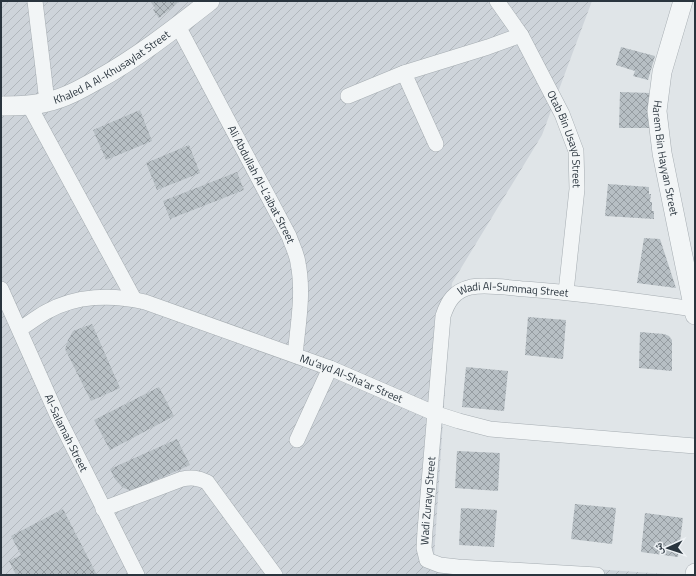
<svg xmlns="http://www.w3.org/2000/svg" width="696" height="576" viewBox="0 0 696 576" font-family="'Titillium Web','Noto Naskh Arabic',sans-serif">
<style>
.industrial{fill:url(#industrial-furrows)}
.building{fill:url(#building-cross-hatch)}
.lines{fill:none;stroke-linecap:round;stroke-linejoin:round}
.minor-casing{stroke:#a6adb2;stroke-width:16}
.tertiary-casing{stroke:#a6adb2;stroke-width:20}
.minor{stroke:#f2f5f6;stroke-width:15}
.tertiary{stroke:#f2f5f6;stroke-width:19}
.labels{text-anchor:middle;stroke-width:3;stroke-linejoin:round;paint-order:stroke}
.street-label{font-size:11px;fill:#2a353e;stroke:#eff3f6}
</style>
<defs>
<pattern id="industrial-furrows" width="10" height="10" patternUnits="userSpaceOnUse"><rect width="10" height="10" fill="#ced4da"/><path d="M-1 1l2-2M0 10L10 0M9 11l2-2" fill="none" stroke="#b1b7bc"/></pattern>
<pattern id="building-cross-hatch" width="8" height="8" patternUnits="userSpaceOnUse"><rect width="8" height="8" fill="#b7bfc4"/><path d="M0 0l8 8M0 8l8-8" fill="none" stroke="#959ca1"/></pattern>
</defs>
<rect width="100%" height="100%" fill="#e0e5e8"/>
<path class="industrial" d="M 1,1 L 592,1 L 542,135 L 452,283 L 434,558 L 680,575 L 1,575 Z"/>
<g class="building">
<path d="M 150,1 L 180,1 L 159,18 L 153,10 L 155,8 Z"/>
<path d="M 621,47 L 655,56 L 648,80 L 633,76 L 635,71 L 616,65 Z"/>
<path d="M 620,92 L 650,93 L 649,128 L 619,128 Z"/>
<path d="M 140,110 L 152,141 L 106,160 L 93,130 Z"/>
<path d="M 189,145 L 200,173 L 157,190 L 146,163 Z"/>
<path d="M 237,172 L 244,190 L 170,219 L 163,201 Z"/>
<path d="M 608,184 L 649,187 L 649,194 L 651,194 L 650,202 L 652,202 L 652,211 L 654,211 L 654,219 L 605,216 Z"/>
<path d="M 644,238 L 660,239 L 676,288 L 637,283 Z"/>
<path d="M 528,317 L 566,320 L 563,359 L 525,355 Z"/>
<path d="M 92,324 L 120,388 L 91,401 L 65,349 L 68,340 L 73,331 Z"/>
<path d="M 640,332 L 664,334 L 669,336 L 672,340 L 672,371 L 639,368 Z"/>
<path d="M 466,367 L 508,371 L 504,411 L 462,407 Z"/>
<path d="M 159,387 L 174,416 L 110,450 L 94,420 Z"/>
<path d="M 177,439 L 190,465 L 131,491 L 122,487 L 115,479 L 110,469 Z"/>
<path d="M 457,451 L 500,453 L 498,491 L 455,488 Z"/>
<path d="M 575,504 L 616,508 L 612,544 L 571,539 Z"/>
<path d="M 461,508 L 497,510 L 494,547 L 459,545 Z"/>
<path d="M 63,509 L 97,575 L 16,575 L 9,561 L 21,555 L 11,536 Z"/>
<path d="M 645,513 L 683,518 L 678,557 L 641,552 Z"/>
</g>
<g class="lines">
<g class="minor-casing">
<g id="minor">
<path d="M 35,1 L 47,102"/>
<path id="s1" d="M 497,1 L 521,35 L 562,114 L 576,151 L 577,189 L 566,292"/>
<path id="s2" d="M 178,26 L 289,236 C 292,245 297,254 298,263 C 304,292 298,325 295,355"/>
<path d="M 404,73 L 436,144"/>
<path d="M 348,96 L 404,73 L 488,47 L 521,35"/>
<path d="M 29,105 L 134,299"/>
<path id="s3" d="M 1,289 L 58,417 L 137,575"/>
<path id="s4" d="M 20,329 C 28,324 37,317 46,312 C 76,295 112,294 145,302 L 330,368 L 434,413 L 459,421 L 490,429 L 695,446"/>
<path d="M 297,440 L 330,368"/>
<path d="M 103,509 L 182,479 C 192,477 198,478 207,482 L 275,575"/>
<path id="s5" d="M 597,575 L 458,567 L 440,565 L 427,560 L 424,548 L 425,531 L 443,316 C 448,301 454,291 471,287 C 488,284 508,288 525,289 C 582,293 638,301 694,309"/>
</g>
</g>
<g class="tertiary-casing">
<g id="tertiary">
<path id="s6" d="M 683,1 L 662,72 L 657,111 L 662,153 L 695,315"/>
<path id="s7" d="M 1,106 C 16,106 32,106 47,102 C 65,98 81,89 97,80 C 137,58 174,29 210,1"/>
<path d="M 695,575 L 695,573"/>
</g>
</g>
<use href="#minor" class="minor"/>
<use href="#tertiary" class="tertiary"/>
</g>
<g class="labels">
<g class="street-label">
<text dy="4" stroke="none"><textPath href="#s7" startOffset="120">Khaled A Al-Khusaylat Street</textPath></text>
<text dy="4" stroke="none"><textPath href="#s1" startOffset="156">Otab Bin Usayd Street</textPath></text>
<text dy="4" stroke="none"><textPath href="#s6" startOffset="161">Harem Bin Hayyan Street</textPath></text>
<text dy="4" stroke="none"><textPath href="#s2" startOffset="179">Ali Abdullah Al-L‘aibat Street</textPath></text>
<text dy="4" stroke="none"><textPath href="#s5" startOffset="501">Wadi Al-Summaq Street</textPath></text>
<text dy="4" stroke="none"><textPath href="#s4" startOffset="353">Mu‘ayd Al-Sha‘ar Street</textPath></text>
<text dy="4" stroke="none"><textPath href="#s3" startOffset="158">Al-Salamah Street</textPath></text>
<text dy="4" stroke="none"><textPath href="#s5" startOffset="231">Wadi Zurayq Street</textPath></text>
</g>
</g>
<rect width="696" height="576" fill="none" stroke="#2a353e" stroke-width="4"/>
<g transform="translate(668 548) rotate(267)" stroke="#eff3f6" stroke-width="3" paint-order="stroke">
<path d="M0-3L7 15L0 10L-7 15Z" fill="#2a353e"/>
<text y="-6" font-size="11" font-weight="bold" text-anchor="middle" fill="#2a353e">ش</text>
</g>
</svg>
